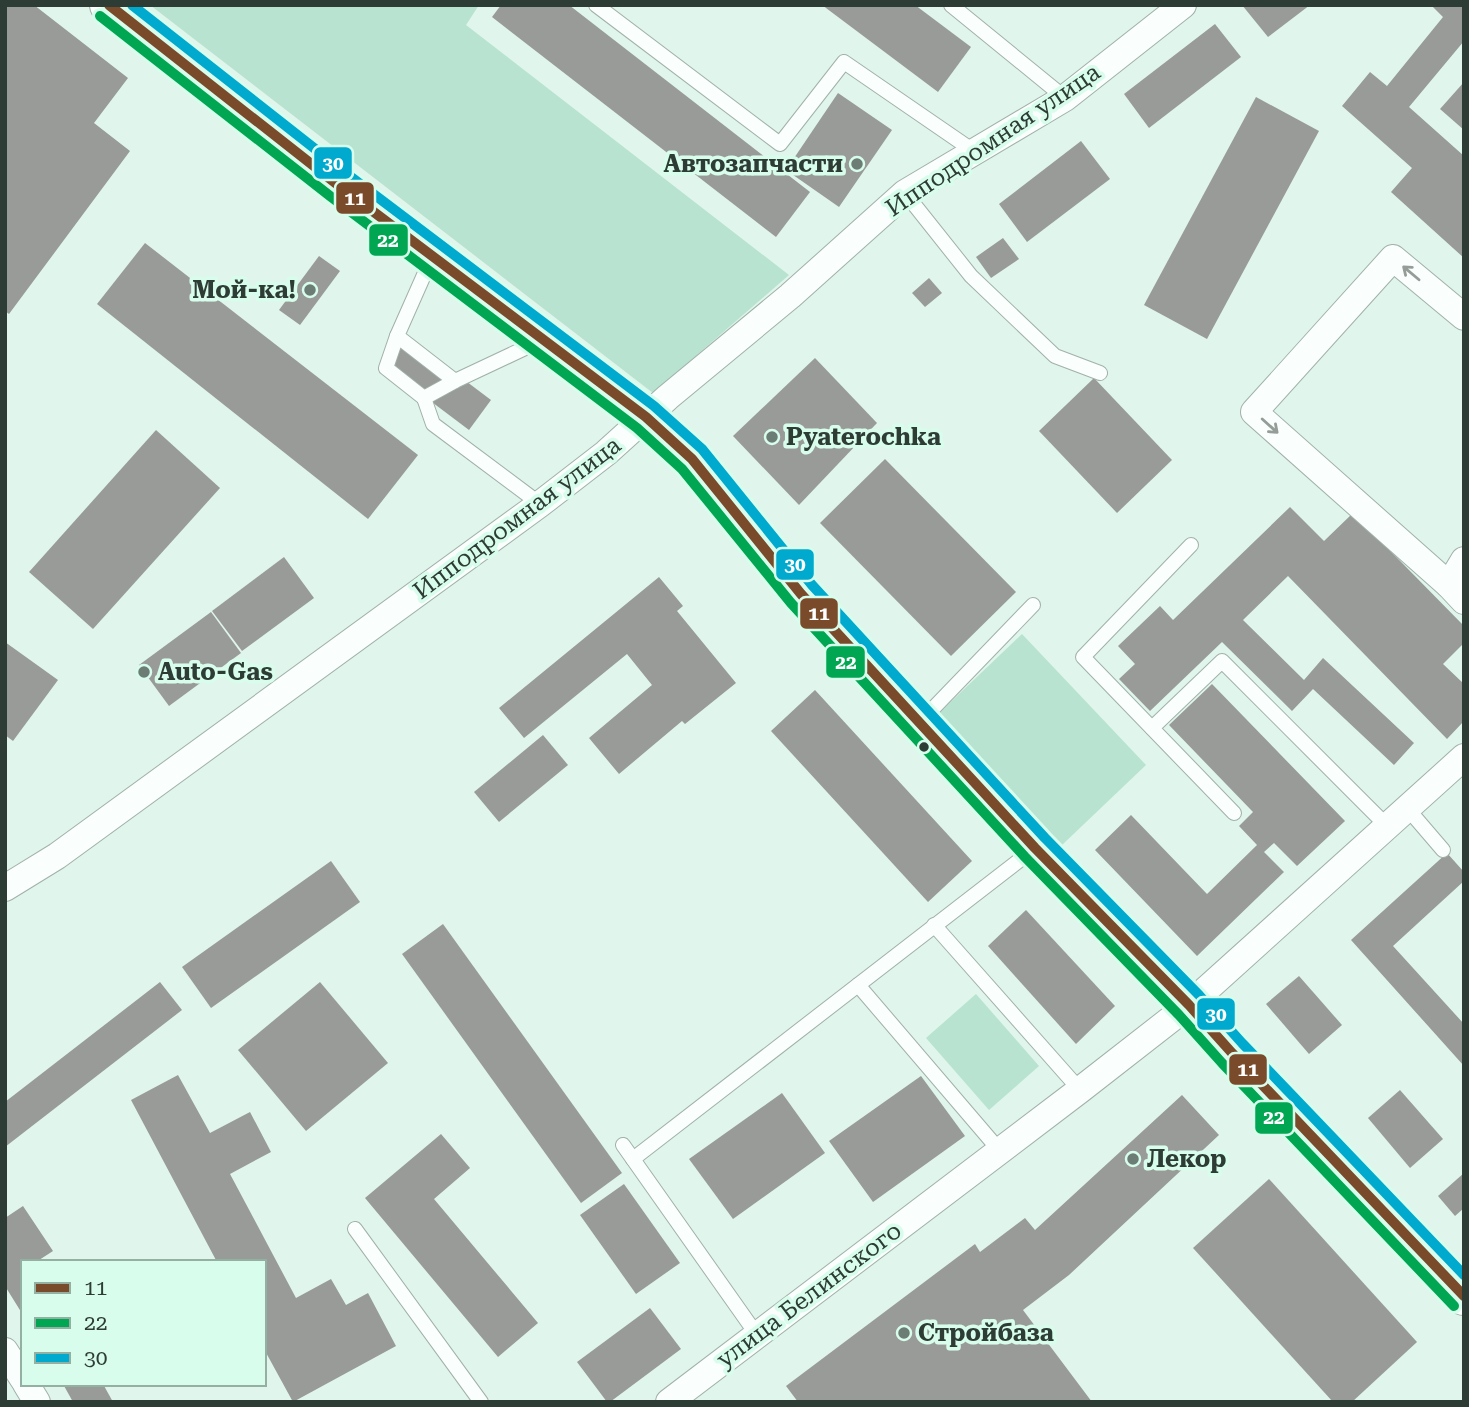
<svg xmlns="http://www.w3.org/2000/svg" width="1469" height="1407" viewBox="0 0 1469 1407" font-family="'Roboto Serif',serif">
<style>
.green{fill:#b7e3d0}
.building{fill:#989b97}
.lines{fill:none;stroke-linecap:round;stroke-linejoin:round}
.service-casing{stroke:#a1b1aa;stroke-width:16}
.minor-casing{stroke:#a1b1aa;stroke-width:28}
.secondary-casing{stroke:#a1b1aa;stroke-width:40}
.service{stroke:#fafefc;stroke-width:14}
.minor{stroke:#fafefc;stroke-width:26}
.secondary{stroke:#fafefc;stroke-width:38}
.bus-1-casing{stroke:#d8fdec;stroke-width:16}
.bus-2-casing{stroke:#d8fdec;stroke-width:16}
.bus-3-casing{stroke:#d8fdec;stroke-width:16}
.bus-1{stroke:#7a4b2a;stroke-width:10}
.bus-2{stroke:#00a651;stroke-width:10}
.bus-3{stroke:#00a9ce;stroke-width:10}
.oneway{stroke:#949d98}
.poi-dot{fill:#6c7d75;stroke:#d8fdec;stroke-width:2.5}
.bus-dot{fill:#2d3c35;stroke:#d8fdec;stroke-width:2.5}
.labels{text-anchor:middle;stroke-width:7;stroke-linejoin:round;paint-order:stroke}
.street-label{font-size:24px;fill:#2d3c35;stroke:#d8fdec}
.poi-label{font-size:24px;font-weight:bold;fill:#2d3c35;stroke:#d8fdec;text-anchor:start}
.line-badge{stroke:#d8fdec;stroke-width:2.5}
.badge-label{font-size:19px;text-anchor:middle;font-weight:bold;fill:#fff}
</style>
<rect width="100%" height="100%" fill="#e0f5eb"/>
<g class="green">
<path d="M 150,5 L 479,5 L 466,25 L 789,275 L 653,393 Z"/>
<path d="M 1022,634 L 1146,765 L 1062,845 L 938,714 Z"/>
<path d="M 976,994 L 1039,1066 L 989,1110 L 926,1038 Z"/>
</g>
<g class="building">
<path d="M 5,5 L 34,5 L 128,78 L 94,123 L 130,151 L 9,314 L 5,311 Z"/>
<path d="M 501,5 L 569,5 L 810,192 L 776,237 L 492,17 Z"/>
<path d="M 822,5 L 915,5 L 971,47 L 938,92 Z"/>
<path d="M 1242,5 L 1310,5 L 1268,37 Z"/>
<path d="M 1431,5 L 1464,5 L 1464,41 L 1409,107 L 1464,156 L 1464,258 L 1391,192 L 1412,168 L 1342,106 L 1370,72 L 1387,86 L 1443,17 Z"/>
<path d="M 1215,24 L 1241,57 L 1149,128 L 1124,94 Z"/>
<path d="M 1464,82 L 1464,130 L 1440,109 Z"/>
<path d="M 838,93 L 892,130 L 839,207 L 786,170 Z"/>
<path d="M 1256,97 L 1319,131 L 1207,339 L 1144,305 Z"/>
<path d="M 1081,141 L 1110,179 L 1027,242 L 999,204 Z"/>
<path d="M 1003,238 L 1019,259 L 991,278 L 976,257 Z"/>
<path d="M 145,243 L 418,455 L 368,519 L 97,304 Z"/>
<path d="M 319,256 L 340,271 L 300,325 L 279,310 Z"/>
<path d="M 929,278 L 942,293 L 925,307 L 912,293 Z"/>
<path d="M 406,336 L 491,400 L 469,430 L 384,366 Z"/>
<path d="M 815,358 L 877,423 L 799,505 L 733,436 Z"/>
<path d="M 1094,378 L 1172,460 L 1117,513 L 1039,431 Z"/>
<path d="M 156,430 L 220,488 L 93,629 L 29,572 Z"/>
<path d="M 885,459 L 1016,592 L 951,656 L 820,523 Z"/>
<path d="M 1290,507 L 1324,541 L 1353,513 L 1464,626 L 1464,643 L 1443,664 L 1464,684 L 1464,721 L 1447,739 L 1288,576 L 1243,620 L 1304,680 L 1323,658 L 1414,743 L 1394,765 L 1313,689 L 1292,711 L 1222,642 L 1150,711 L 1119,679 L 1135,664 L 1118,646 L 1160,606 L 1173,620 Z"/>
<path d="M 284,557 L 314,598 L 242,651 L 212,611 Z"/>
<path d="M 659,577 L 683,606 L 677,611 L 736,683 L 685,724 L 682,721 L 619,774 L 589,738 L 652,685 L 627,654 L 524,738 L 499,708 Z"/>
<path d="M 211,612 L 241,653 L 169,706 L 139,665 Z"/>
<path d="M 5,642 L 58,680 L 13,741 L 5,735 Z"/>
<path d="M 1212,684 L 1345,821 L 1297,866 L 1274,843 L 1264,852 L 1284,872 L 1197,956 L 1095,850 L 1131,815 L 1207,894 L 1257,845 L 1239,826 L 1253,812 L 1169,725 Z"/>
<path d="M 815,690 L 972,861 L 928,902 L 771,731 Z"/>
<path d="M 543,735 L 568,765 L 499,822 L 474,792 Z"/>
<path d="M 1447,853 L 1464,872 L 1464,881 L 1393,946 L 1464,1024 L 1464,1066 L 1351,940 Z"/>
<path d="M 331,861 L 360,902 L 211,1008 L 182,967 Z"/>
<path d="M 1026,910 L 1115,1006 L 1076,1044 L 988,946 Z"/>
<path d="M 443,924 L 622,1173 L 581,1203 L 402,954 Z"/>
<path d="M 1299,976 L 1342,1025 L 1309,1054 L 1266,1004 Z"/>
<path d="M 160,982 L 182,1010 L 5,1147 L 5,1102 Z"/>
<path d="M 320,982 L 388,1063 L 306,1131 L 238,1050 Z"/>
<path d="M 178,1075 L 210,1133 L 250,1112 L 271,1152 L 230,1174 L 296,1298 L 331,1279 L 346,1305 L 368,1293 L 396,1346 L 293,1402 L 264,1349 L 264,1262 L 217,1262 L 131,1100 Z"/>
<path d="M 921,1076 L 965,1136 L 873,1202 L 829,1141 Z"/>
<path d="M 1400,1090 L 1443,1139 L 1410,1168 L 1368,1118 Z"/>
<path d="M 782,1093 L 825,1153 L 733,1219 L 689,1159 Z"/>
<path d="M 1182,1095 L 1219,1135 L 1069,1275 L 1023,1310 L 1092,1402 L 798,1402 L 786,1386 L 975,1244 L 980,1252 L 1025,1218 L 1035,1230 Z"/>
<path d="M 441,1134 L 470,1168 L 434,1199 L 538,1323 L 498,1357 L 365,1198 Z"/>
<path d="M 1464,1173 L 1464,1208 L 1455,1216 L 1438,1196 Z"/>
<path d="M 1269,1179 L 1417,1342 L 1352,1402 L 1333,1402 L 1193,1248 Z"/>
<path d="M 624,1184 L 680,1263 L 636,1294 L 580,1215 Z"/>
<path d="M 23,1206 L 53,1251 L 36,1262 L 23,1262 L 23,1315 L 5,1286 L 5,1218 Z"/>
<path d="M 650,1308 L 681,1349 L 610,1402 L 607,1402 L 577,1362 Z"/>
<path d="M 63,1384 L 103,1384 L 113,1402 L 73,1402 Z"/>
</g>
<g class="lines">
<g class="service-casing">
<g id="service">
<path d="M 596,5 L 780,144 L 844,62 L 975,152"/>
<path d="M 951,5 L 1065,98"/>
<path d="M 905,193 L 971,276 L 1055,356 L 1100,373"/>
<path d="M 432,257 L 397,336 L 455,381 L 540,341"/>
<path d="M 397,336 L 386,368 L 424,398 L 455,381"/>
<path d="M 424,398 L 433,424 L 540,504"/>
<path d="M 1191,545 L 1083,657 L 1234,813"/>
<path d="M 921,721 L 1033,605"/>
<path d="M 1152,728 L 1222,661 L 1387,826"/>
<path d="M 1407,808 L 1443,850"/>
<path d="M 934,925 L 1080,1090"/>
<path d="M 858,985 L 1000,1151"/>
<path d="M 623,1145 L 757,1335"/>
<path d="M 633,1159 L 1034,849"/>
<path d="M 355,1229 L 481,1402"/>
</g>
</g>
<g class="minor-casing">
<g id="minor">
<path d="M 1464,560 L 1449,585 L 1464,601"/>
<path d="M 1449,585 L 1254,412 L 1393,258 L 1464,317"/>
<path d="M 5,888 L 57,856 L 540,504 L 606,453 L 668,397 L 790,296 L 905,193 L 1065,98 L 1183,5"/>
<path d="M 5,1351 L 23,1379"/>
<path d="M 26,1384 L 37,1402"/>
<path d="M 669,1402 L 1080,1090 L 1189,1005 L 1464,757"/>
</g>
</g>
<g class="secondary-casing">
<path id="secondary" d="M 109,5 L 338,185 L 646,417 L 692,459 L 801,594 L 1035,848 L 1189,1005 L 1232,1053 L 1464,1296"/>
</g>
<use href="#service" class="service"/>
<use href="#minor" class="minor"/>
<use href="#secondary" class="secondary"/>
<g class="bus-1-casing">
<path id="bus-1" d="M 109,5 L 338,185 L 646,417 L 692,459 L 801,594 L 1035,848 L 1189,1005 L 1232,1053 L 1464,1296"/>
</g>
<g class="bus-2-casing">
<path id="bus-2" d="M 100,16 L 330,196 L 637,428 L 682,469 L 791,603 L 1025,857 L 1179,1015 L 1222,1063 L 1454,1306"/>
</g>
<g class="bus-3-casing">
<path id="bus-3" d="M 132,5 L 347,174 L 654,406 L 702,449 L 812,585 L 1045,838 L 1199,995 L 1242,1043 L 1464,1275"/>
</g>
<use href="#bus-1" class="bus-1"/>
<use href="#bus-2" class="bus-2"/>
<use href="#bus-3" class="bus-3"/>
</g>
<defs><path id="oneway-shaft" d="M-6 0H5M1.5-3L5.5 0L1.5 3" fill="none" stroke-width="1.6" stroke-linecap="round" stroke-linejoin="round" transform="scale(1.75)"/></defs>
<g class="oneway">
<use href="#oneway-shaft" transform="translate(1411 273) rotate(-140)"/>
<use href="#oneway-shaft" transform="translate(1270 426) rotate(42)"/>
</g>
<g class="poi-dot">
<circle cx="857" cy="164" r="7"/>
<circle cx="310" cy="290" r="7"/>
<circle cx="772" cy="437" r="7"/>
<circle cx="144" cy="672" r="7"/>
<circle cx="1133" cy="1159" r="7"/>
<circle cx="904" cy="1333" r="7"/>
</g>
<circle class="bus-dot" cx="924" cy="747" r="6"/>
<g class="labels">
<g class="street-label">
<text transform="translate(993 140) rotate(-34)" y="8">Ипподромная улица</text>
<text transform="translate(517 518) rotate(-37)" y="8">Ипподромная улица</text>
<text transform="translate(809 1295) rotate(-37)" y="8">улица Белинского</text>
</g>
<g class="poi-label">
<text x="843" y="172" text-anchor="end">Автозапчасти</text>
<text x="296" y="298" text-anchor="end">Мой-ка!</text>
<text x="786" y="445">Pyaterochka</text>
<text x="158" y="680">Auto-Gas</text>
<text x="1147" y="1167">Лекор</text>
<text x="918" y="1341">Стройбаза</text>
</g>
</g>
<g class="line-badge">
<rect x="313" y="146" width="40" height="34" rx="7" fill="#00a9ce"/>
<rect x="335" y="181" width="40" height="34" rx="7" fill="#7a4b2a"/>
<rect x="368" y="223" width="41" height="34" rx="7" fill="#00a651"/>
<rect x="775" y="548" width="40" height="33" rx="7" fill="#00a9ce"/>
<rect x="799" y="597" width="40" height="33" rx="7" fill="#7a4b2a"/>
<rect x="825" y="645" width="41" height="34" rx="7" fill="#00a651"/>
<rect x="1196" y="997" width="40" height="34" rx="7" fill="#00a9ce"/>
<rect x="1228" y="1053" width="40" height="33" rx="7" fill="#7a4b2a"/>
<rect x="1254" y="1101" width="40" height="34" rx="7" fill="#00a651"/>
</g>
<g class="badge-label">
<text x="333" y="170">30</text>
<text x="355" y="205">11</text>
<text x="388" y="247">22</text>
<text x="795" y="571">30</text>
<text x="819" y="620">11</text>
<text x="846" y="669">22</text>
<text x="1216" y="1021">30</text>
<text x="1248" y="1076">11</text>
<text x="1274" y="1124">22</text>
</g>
<rect width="1469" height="1407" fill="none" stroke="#2d3c35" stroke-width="14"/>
<rect x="21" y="1260" width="245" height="126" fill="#d8fdec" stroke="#94b0a3" stroke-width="2"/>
<rect x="35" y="1283" width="35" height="10" fill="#7a4b2a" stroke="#94b0a3" stroke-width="2"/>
<text x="84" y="1295" font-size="21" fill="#2d3c35">11</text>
<rect x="35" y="1318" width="35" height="10" fill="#00a651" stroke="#94b0a3" stroke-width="2"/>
<text x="84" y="1330" font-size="21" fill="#2d3c35">22</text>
<rect x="35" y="1353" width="35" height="10" fill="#00a9ce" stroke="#94b0a3" stroke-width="2"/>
<text x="84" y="1365" font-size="21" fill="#2d3c35">30</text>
</svg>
